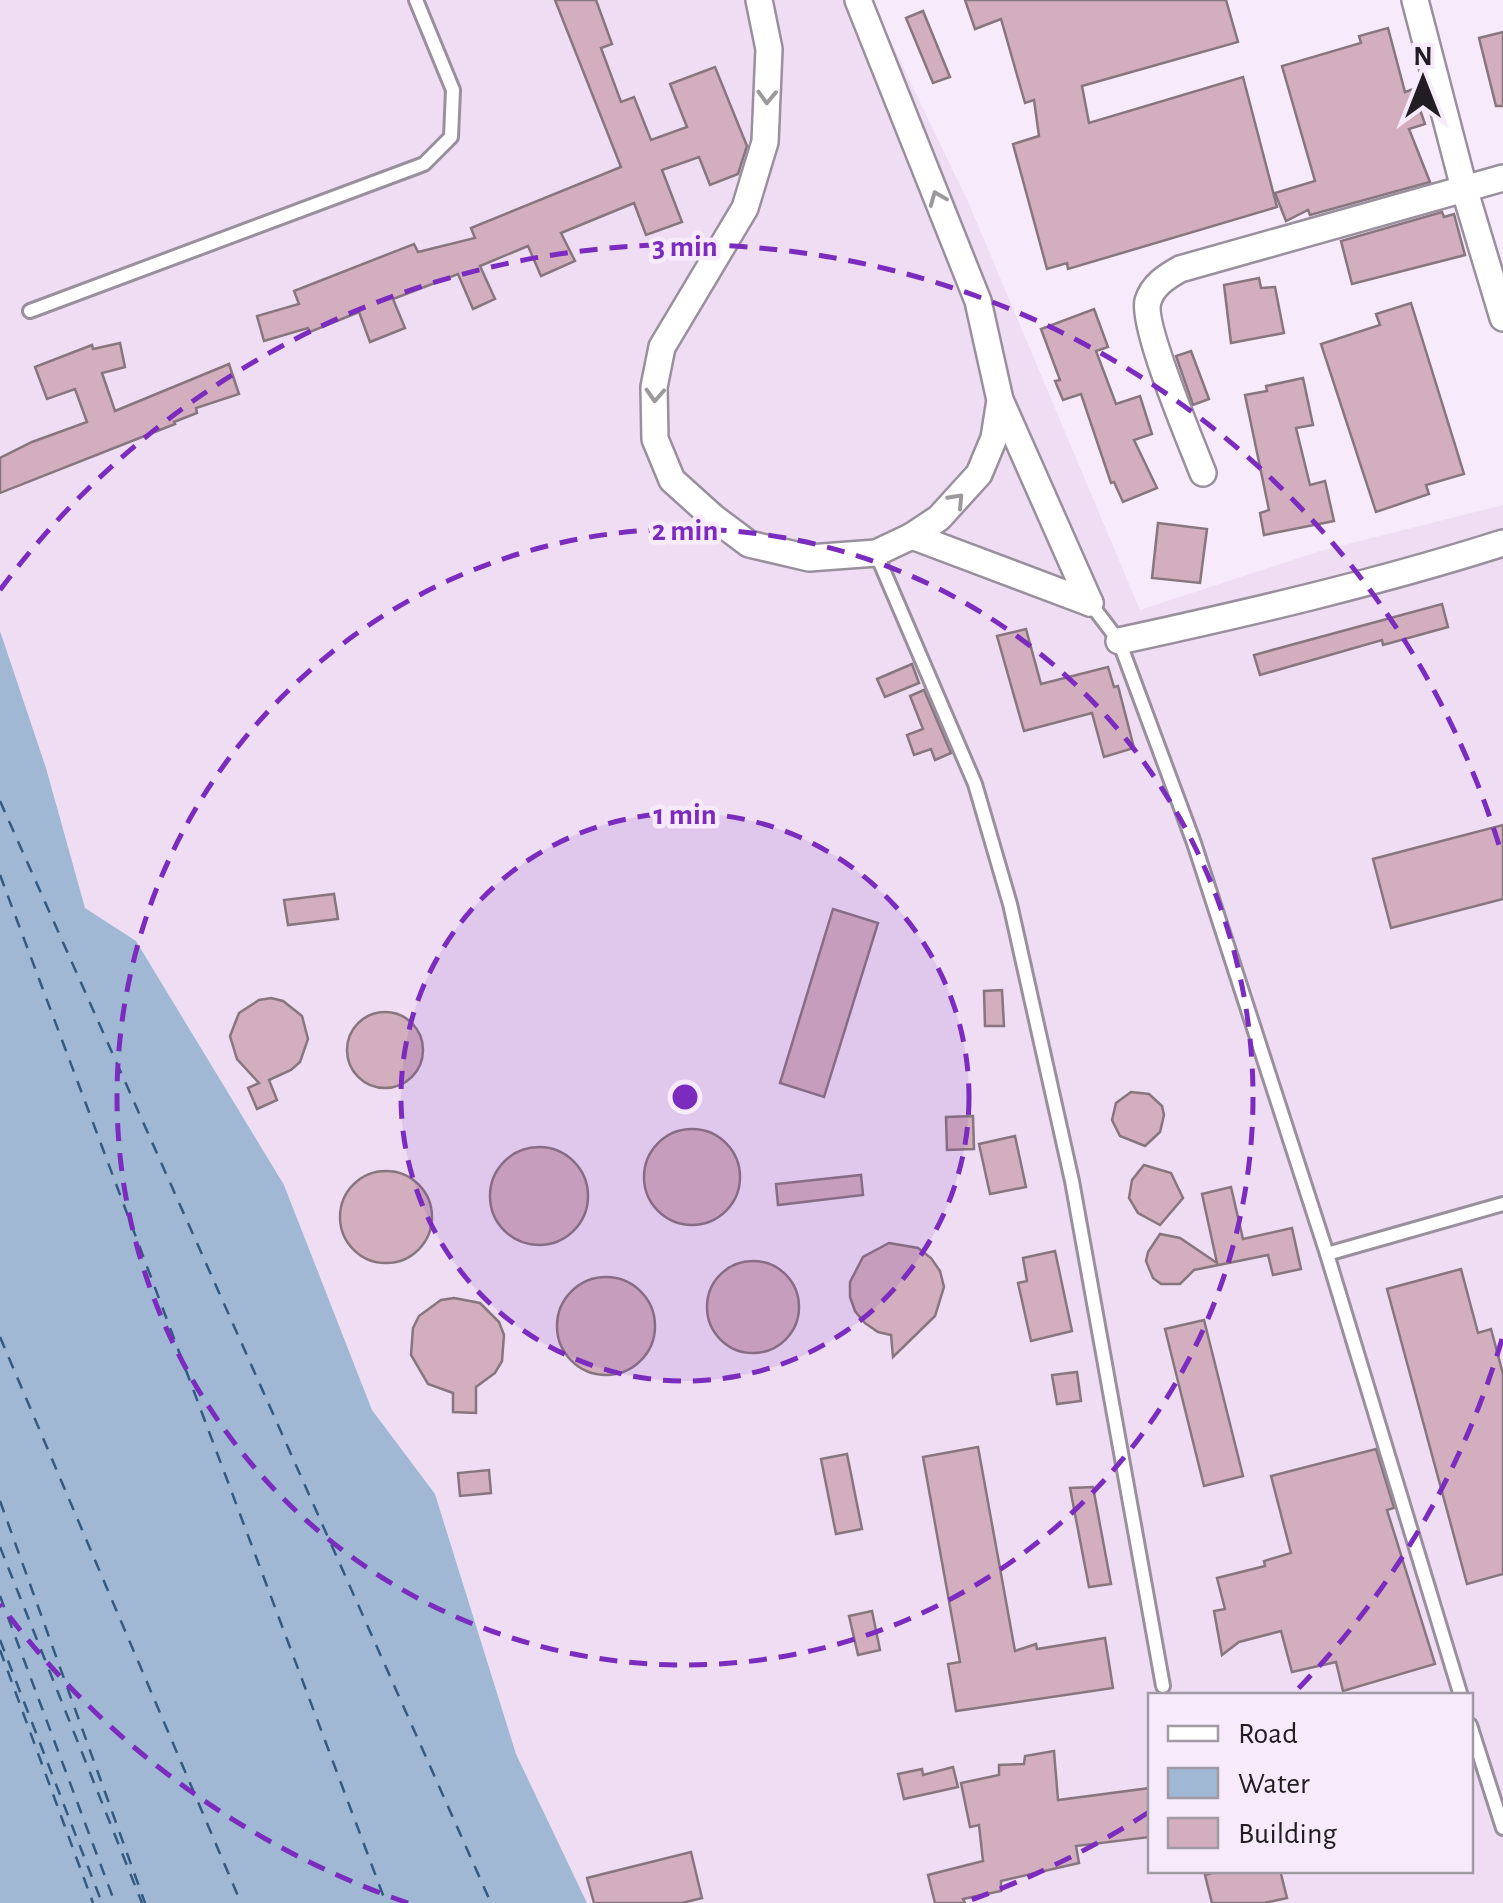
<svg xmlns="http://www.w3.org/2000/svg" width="1503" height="1903" viewBox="0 0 1503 1903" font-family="'Alegreya Sans',sans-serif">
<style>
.built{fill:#eeddf3;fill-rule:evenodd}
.water{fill:#a0b8d3}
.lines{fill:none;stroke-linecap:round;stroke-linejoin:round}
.ferry{stroke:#355a81;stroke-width:2.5;stroke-dasharray:12 10;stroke-linecap:butt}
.building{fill:#d2aebe;stroke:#88767e;stroke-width:2.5}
.service-casing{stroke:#998f9d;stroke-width:18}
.minor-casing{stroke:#998f9d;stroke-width:30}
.service{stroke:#fff;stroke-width:12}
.minor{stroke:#fff;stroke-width:25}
.oneway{stroke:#9b999c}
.ring{fill:none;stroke:#7b2cbf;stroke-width:5;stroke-dasharray:18 12}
.centre{fill:#7b2cbf;stroke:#f7ebfb;stroke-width:5}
.ring-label{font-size:30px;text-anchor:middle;font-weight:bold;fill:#7b2cbf;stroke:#f7ebfb;stroke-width:9;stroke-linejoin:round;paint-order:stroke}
</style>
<rect width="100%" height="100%" fill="#f7ebfb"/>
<path class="built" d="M 0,0 L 871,0 L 969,204 L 1140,610 L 1320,551 L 1503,505 L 1503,1903 L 587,1903 L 516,1754 L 435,1494 L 372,1410 L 284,1185 L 136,941 L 85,909 L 46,768 L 0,631 ZM 1150,1696 L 1470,1696 L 1470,1870 L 1150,1870 Z"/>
<path class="water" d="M 0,631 L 46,768 L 85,908 L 136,941 L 284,1185 L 372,1410 L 435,1494 L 516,1754 L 587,1903 L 0,1903 Z"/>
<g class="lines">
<g class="ferry">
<path d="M 0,801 L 491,1903"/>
<path d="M 0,875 L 386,1903"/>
<path d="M 0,1337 L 241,1903"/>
<path d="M 0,1501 L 145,1903"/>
<path d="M 0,1547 L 142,1903"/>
<path d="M 0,1596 L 115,1903"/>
<path d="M 0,1640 L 102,1903"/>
<path d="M 0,1650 L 93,1903"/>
</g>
</g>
<g class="building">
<path d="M 555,0 L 596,0 L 612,44 L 601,48 L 621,102 L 634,97 L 651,140 L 687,127 L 670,84 L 715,67 L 747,146 L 738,174 L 710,185 L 699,157 L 662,170 L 682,222 L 646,235 L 634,203 L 561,233 L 575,261 L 541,276 L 528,246 L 480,266 L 495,299 L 473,309 L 458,274 L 393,299 L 405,328 L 370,342 L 359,312 L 310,332 L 308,328 L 264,341 L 257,316 L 299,304 L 294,291 L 414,244 L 418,252 L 475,238 L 471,228 L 621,167 Z"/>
<path d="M 965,0 L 1226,0 L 1238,42 L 1082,86 L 1089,123 L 1243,77 L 1277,207 L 1068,269 L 1067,263 L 1047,269 L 1013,144 L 1039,136 L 1034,100 L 1025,103 L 1001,19 L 975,29 Z"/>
<path d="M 923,11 L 950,77 L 933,83 L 906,18 Z"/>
<path d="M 1388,28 L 1405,92 L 1413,89 L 1425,124 L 1409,129 L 1430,182 L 1310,215 L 1308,210 L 1286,221 L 1275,193 L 1315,181 L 1282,66 L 1361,43 L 1359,36 Z"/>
<path d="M 1503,32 L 1503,106 L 1496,106 L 1479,38 Z"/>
<path d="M 1442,212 L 1444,217 L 1454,214 L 1465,255 L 1352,284 L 1341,241 Z"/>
<path d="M 1259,278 L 1261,288 L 1275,287 L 1284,333 L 1231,343 L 1224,285 Z"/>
<path d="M 1411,303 L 1464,474 L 1426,485 L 1429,494 L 1376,512 L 1321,344 L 1380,325 L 1376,314 Z"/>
<path d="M 1094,309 L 1108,347 L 1096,351 L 1116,404 L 1140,396 L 1152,434 L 1134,440 L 1157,488 L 1123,502 L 1114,482 L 1111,483 L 1081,394 L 1063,400 L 1055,381 L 1060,380 L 1041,329 Z"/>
<path d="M 120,343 L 125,367 L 102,373 L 115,411 L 229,364 L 239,394 L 196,408 L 197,413 L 174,422 L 175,424 L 0,493 L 0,458 L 32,442 L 87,422 L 75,389 L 47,399 L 35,367 L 92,345 L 93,349 Z"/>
<path d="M 1191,351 L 1209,399 L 1193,405 L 1176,356 Z"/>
<path d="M 1303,378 L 1313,425 L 1296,428 L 1310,485 L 1325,481 L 1334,521 L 1264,535 L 1260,513 L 1269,510 L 1245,395 L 1267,391 L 1266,386 Z"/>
<path d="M 1158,523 L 1207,529 L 1200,583 L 1152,578 Z"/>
<path d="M 1442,604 L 1448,627 L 1383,645 L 1382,640 L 1260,675 L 1254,655 Z"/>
<path d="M 1026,629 L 1041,684 L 1108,667 L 1114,687 L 1118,686 L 1134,748 L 1104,757 L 1092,713 L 1024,731 L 997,636 Z"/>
<path d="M 912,664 L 919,683 L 885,697 L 877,679 Z"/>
<path d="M 924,690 L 951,753 L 935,760 L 931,749 L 914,755 L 907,735 L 923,729 L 910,696 Z"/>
<path d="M 1503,825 L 1503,899 L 1391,928 L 1373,859 Z"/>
<path d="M 334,894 L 338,919 L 288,925 L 284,900 Z"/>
<path d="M 833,909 L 878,923 L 824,1097 L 780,1083 Z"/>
<path d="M 1002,990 L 1004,1026 L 985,1026 L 984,991 Z"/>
<path d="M 271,998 L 283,1001 L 302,1016 L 308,1039 L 300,1062 L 291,1070 L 269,1080 L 277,1100 L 257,1109 L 248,1088 L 259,1083 L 237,1059 L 230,1036 L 239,1013 L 259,1000 Z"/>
<circle cx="385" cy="1050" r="38"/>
<path d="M 1131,1092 L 1149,1094 L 1162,1106 L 1164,1115 L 1160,1132 L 1145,1146 L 1120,1136 L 1112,1120 L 1116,1103 Z"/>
<path d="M 973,1116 L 974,1149 L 947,1150 L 946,1117 Z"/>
<circle cx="692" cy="1177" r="48"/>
<path d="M 1015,1136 L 1026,1187 L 990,1194 L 979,1144 Z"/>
<circle cx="539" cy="1196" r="49"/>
<path d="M 1144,1165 L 1171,1173 L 1183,1198 L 1160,1225 L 1138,1213 L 1129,1198 L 1132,1180 Z"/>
<circle cx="386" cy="1217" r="46"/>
<path d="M 861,1175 L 863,1195 L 778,1205 L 776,1184 Z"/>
<path d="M 1231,1187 L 1243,1239 L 1292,1228 L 1301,1269 L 1273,1275 L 1268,1255 L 1194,1270 L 1180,1284 L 1161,1284 L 1153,1278 L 1146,1261 L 1148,1252 L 1160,1234 L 1180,1238 L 1217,1263 L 1202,1194 Z"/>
<path d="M 889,1243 L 918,1248 L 931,1258 L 940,1271 L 944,1287 L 935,1316 L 893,1357 L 891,1335 L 878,1332 L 865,1323 L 855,1311 L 850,1297 L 850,1282 L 863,1257 Z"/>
<path d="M 1055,1251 L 1072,1331 L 1031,1341 L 1018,1283 L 1027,1281 L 1023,1258 Z"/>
<circle cx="753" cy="1307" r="46"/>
<path d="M 1461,1269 L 1478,1333 L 1491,1329 L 1503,1374 L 1503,1574 L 1467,1584 L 1387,1289 Z"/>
<circle cx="606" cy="1326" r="49"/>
<path d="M 454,1298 L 480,1303 L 499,1322 L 504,1335 L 502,1361 L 495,1373 L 476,1387 L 476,1413 L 453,1412 L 453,1393 L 428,1384 L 411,1355 L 413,1328 L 419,1316 L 441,1300 Z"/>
<path d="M 1204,1320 L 1243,1476 L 1204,1486 L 1165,1329 Z"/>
<path d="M 1077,1372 L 1081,1401 L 1057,1404 L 1052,1375 Z"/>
<path d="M 978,1447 L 1015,1651 L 1036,1644 L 1037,1649 L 1105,1638 L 1113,1688 L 956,1711 L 948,1664 L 960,1662 L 923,1457 Z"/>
<path d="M 1376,1449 L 1394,1508 L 1387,1510 L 1435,1664 L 1343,1691 L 1336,1662 L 1292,1672 L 1281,1631 L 1239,1642 L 1222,1655 L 1214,1611 L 1225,1609 L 1217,1578 L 1265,1566 L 1264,1561 L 1291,1553 L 1271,1476 Z"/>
<path d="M 847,1454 L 862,1529 L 836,1534 L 821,1459 Z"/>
<path d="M 489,1470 L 491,1493 L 460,1496 L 458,1473 Z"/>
<path d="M 1093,1487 L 1111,1584 L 1089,1587 L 1070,1488 Z"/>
<path d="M 872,1611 L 880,1650 L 858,1655 L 849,1616 Z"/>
<path d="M 1054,1751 L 1058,1800 L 1150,1788 L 1150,1837 L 1076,1846 L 1079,1863 L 1001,1881 L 1001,1891 L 963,1899 L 965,1903 L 935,1903 L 928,1875 L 983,1861 L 979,1825 L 970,1827 L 961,1783 L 999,1775 L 999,1765 L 1024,1764 L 1025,1756 Z"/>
<path d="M 953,1767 L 958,1787 L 904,1799 L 898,1774 L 922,1769 L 923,1775 Z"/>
<path d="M 691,1852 L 702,1898 L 682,1903 L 594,1903 L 587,1878 Z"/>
<path d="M 1222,1870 L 1280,1870 L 1287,1898 L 1264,1903 L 1212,1903 L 1205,1875 Z"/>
</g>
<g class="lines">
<g class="service-casing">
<g id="service">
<path d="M 30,311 L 424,164 L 451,137 L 453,90 L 416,0"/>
<path d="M 876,553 L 975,784 L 1010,904 L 1072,1181 L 1163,1686"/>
<path d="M 1090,603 L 1119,641 L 1194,843 L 1327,1254 L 1461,1696"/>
<path d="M 1327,1254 L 1503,1204"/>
<path d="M 1470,1725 L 1503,1828"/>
</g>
</g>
<g class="minor-casing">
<g id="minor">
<path d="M 759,0 L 769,49 L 765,142 L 745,208 L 662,347 L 654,387 L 655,439 L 672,480 L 713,517 L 749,544 L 809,558 L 876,553 L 912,536 L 939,518 L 979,474 L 994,438 L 1000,400 L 978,301 L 858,0"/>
<path d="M 1415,0 L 1464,188 L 1503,318"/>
<path d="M 1001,402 L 1090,603"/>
<path d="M 1203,473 C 1192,445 1141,324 1148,301 C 1153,285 1166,277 1180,269 L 1503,178"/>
<path d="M 912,536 L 1090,603"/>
<path d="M 1119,641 C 1248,613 1377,583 1503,543"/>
</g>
</g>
<use href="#service" class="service"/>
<use href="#minor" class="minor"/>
</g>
<defs><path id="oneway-chevron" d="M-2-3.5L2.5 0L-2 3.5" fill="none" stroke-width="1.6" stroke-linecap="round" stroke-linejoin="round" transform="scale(2.5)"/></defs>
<g class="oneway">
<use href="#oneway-chevron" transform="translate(767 97) rotate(92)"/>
<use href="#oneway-chevron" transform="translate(937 198) rotate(-112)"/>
<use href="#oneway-chevron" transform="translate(655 395) rotate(93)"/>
<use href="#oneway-chevron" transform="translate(957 500) rotate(-47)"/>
</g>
<circle cx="685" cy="1097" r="284" fill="#7b2cbf" fill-opacity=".12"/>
<g class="ring">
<circle cx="685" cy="1097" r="284"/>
<circle cx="685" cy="1097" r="568"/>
<path d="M1502 1339A852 852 0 0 1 1293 1694M1149 1812A852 852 0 0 1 962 1903M408 1903A852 852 0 0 1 0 1604M0 590A852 852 0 0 1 1502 855"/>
</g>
<circle cx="685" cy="1097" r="15" class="centre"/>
<g class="ring-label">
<text x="685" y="256">3 min</text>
<text x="685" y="540">2 min</text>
<text x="685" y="824">1 min</text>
</g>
<rect x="1148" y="1693" width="325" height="180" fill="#f7ebfb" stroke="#a199a4" stroke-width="2.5"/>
<rect x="1168" y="1726" width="50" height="15" fill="#ffffff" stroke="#a199a4" stroke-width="2.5"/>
<text x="1238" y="1743" font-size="30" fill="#211d22">Road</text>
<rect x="1168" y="1768" width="50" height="30" fill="#a0b8d3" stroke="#a199a4" stroke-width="2.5"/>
<text x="1238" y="1793" font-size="30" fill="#211d22">Water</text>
<rect x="1168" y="1818" width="50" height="30" fill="#d2aebe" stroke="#a199a4" stroke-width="2.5"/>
<text x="1238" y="1843" font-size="30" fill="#211d22">Building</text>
<g transform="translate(1423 80)" stroke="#f7ebfb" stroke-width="8" paint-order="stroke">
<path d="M0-8L18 38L0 25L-18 38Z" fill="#211d22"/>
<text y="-15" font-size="28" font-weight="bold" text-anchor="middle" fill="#211d22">N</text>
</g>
</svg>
